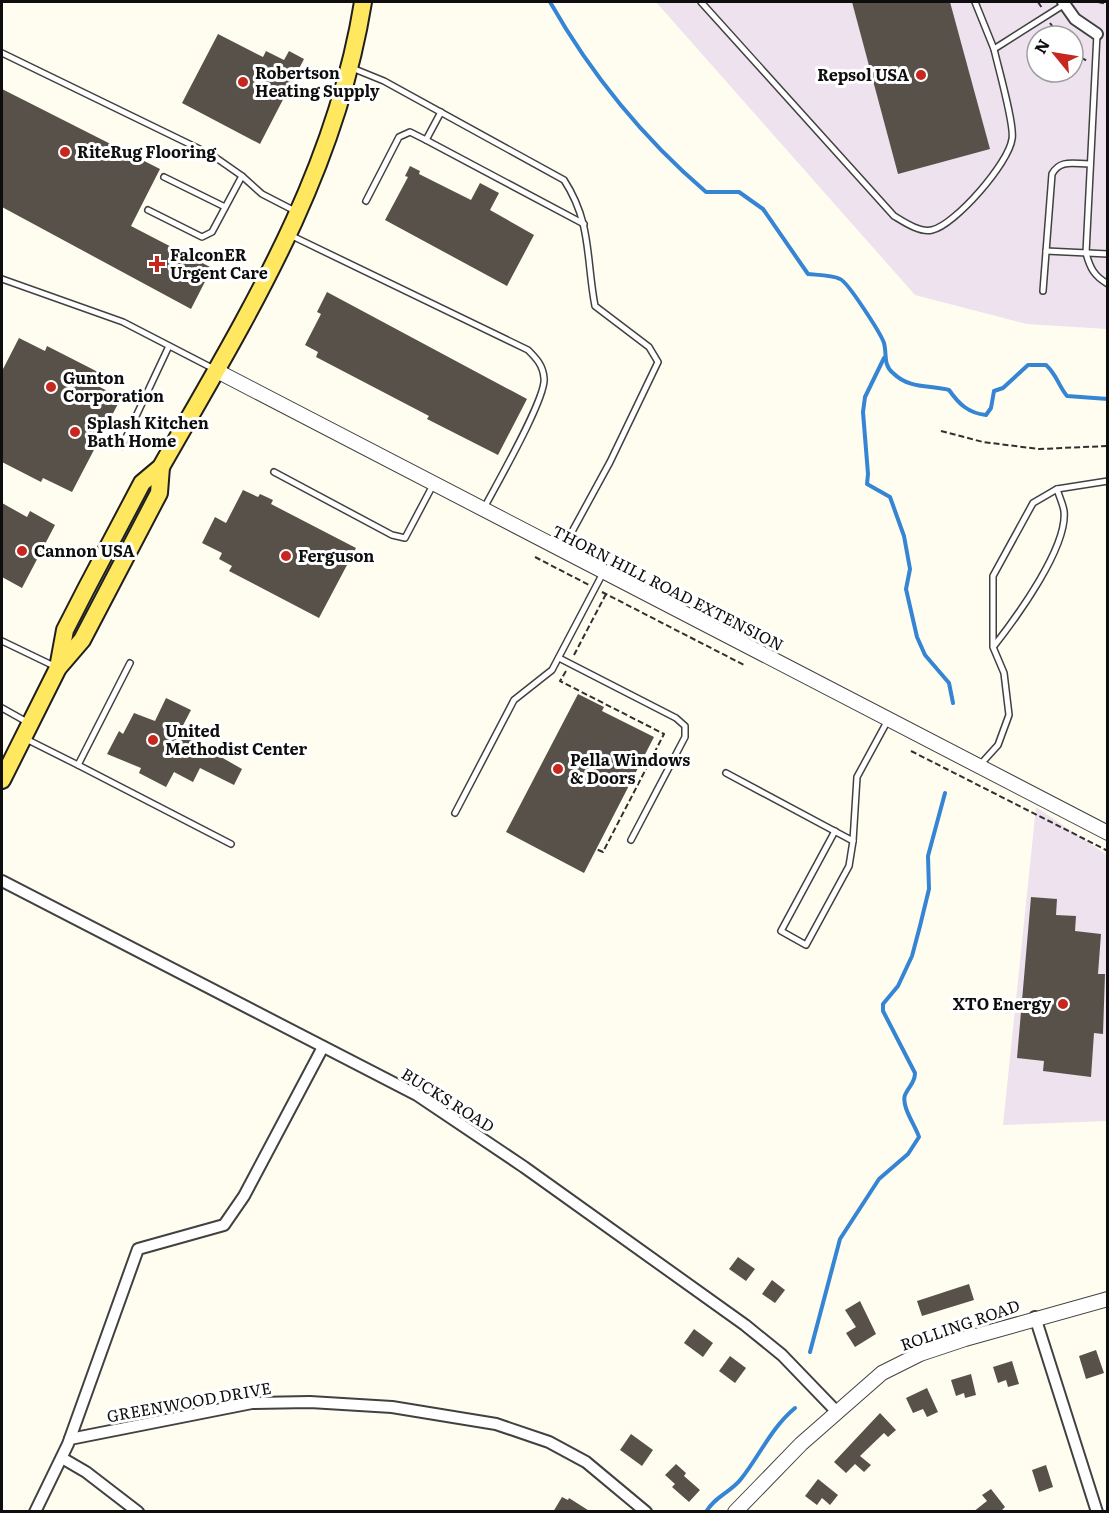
<svg xmlns="http://www.w3.org/2000/svg" width="1109" height="1513" viewBox="0 0 1109 1513" font-family="Literata,serif">
<style>
.industrial{fill:#ede2ed;fill-rule:evenodd}
.lines{fill:none;stroke-linecap:round;stroke-linejoin:round}
.stream{stroke:#3585d4;stroke-width:4}
.building{fill:#58514a}
.service-casing{stroke:#414141;stroke-width:8}
.minor-casing{stroke:#414141;stroke-width:14}
.tertiary-casing{stroke:#414141;stroke-width:16}
.primary-casing{stroke:#1f1f1f;stroke-width:20}
.path{stroke:#303030;stroke-width:2;stroke-dasharray:6 3;stroke-linecap:butt}
.service{stroke:#fff;stroke-width:5}
.minor{stroke:#fff;stroke-width:10}
.tertiary{stroke:#fff;stroke-width:14}
.primary{stroke:#ffe760;stroke-width:16}
.poi-dot{fill:#c6271f;stroke:#fff;stroke-width:2}
.labels{text-anchor:middle;stroke-width:6;stroke-linejoin:round;paint-order:stroke}
.poi-label{font-size:16px;font-weight:bold;fill:#0e0e0e;stroke:#fff;text-anchor:start}
.street-label{font-size:16px;fill:#0e0e0e;stroke:#fff}
</style>
<rect width="100%" height="100%" fill="#fffdf0"/>
<g class="industrial">
<path d="M 656,2 L 1107,2 L 1107,329 L 1027,324 L 915,295 ZM 1037,36 L 1073,36 L 1073,72 L 1037,72 Z"/>
<path d="M 1036,807 L 1107,855 L 1107,1121 L 1003,1125 Z"/>
</g>
<g class="lines">
<g class="stream">
<path d="M 550,2 C 591,74 643,138 706,192 L 739,192 L 763,209 L 808,274 C 817,275 832,275 840,279 C 848,282 881,334 884,343 C 887,354 883,365 893,373 C 909,389 929,385 949,390 C 959,404 968,413 986,415 L 991,408 L 994,391 L 1003,388 L 1028,365 L 1046,365 C 1057,375 1058,385 1067,396 L 1108,399"/>
<path d="M 884,358 L 865,397 L 863,412 L 868,474 L 867,484 L 890,497 L 904,536 L 910,569 L 906,589 L 917,637 L 925,655 L 949,683 L 953,703"/>
<path d="M 810,1352 L 840,1239 L 879,1179 L 908,1154 L 919,1137 C 915,1125 901,1106 905,1095 C 909,1086 915,1083 915,1073 L 883,1011 L 883,1004 L 898,986 L 912,956 L 920,926 L 929,889 L 928,856 L 945,793"/>
<path d="M 706,1512 C 714,1497 731,1492 741,1479 C 760,1455 771,1428 795,1408"/>
</g>
</g>
<g class="building">
<path d="M 852,2 L 950,2 L 990,149 L 898,174 Z"/>
<path d="M 218,34 L 263,57 L 266,51 L 284,60 L 289,51 L 304,59 L 260,144 L 182,103 Z"/>
<path d="M 2,89 L 160,169 L 131,226 L 212,268 L 191,309 L 2,207 Z"/>
<path d="M 410,166 L 420,171 L 419,174 L 471,200 L 480,183 L 499,193 L 490,210 L 534,235 L 507,286 L 385,220 L 408,177 L 405,176 Z"/>
<path d="M 327,292 L 527,399 L 498,455 L 427,419 L 429,416 L 316,357 L 318,352 L 305,345 L 321,314 L 317,312 Z"/>
<path d="M 19,338 L 45,351 L 47,346 L 98,372 L 92,383 L 121,398 L 72,492 L 43,478 L 41,482 L 2,462 L 2,371 Z"/>
<path d="M 243,490 L 258,497 L 260,494 L 273,500 L 271,504 L 356,548 L 319,618 L 229,571 L 232,566 L 219,559 L 222,553 L 202,543 L 215,517 L 226,523 Z"/>
<path d="M 2,503 L 27,517 L 30,511 L 55,525 L 22,588 L 2,577 Z"/>
<path d="M 578,694 L 604,707 L 602,711 L 654,737 L 584,873 L 506,832 Z"/>
<path d="M 166,698 L 191,710 L 179,733 L 242,769 L 234,785 L 200,768 L 193,782 L 174,772 L 166,787 L 139,773 L 141,768 L 107,754 L 119,731 L 123,734 L 134,713 L 155,721 Z"/>
<path d="M 1031,897 L 1057,899 L 1056,915 L 1076,916 L 1075,931 L 1101,934 L 1098,974 L 1105,974 L 1103,1034 L 1094,1033 L 1091,1077 L 1043,1071 L 1044,1061 L 1017,1058 Z"/>
<path d="M 738,1257 L 755,1269 L 746,1281 L 729,1269 Z"/>
<path d="M 772,1280 L 785,1290 L 775,1303 L 762,1294 Z"/>
<path d="M 969,1284 L 974,1300 L 922,1316 L 917,1301 Z"/>
<path d="M 860,1301 L 876,1334 L 855,1347 L 846,1333 L 856,1327 L 845,1310 Z"/>
<path d="M 694,1329 L 713,1343 L 703,1357 L 684,1343 Z"/>
<path d="M 1096,1350 L 1104,1373 L 1086,1379 L 1079,1356 Z"/>
<path d="M 730,1356 L 746,1368 L 735,1383 L 719,1371 Z"/>
<path d="M 1012,1361 L 1019,1384 L 1008,1387 L 1006,1380 L 998,1383 L 993,1367 Z"/>
<path d="M 971,1374 L 976,1395 L 965,1398 L 964,1393 L 956,1396 L 951,1380 Z"/>
<path d="M 927,1388 L 938,1412 L 927,1417 L 923,1409 L 913,1413 L 906,1398 Z"/>
<path d="M 880,1413 L 896,1430 L 888,1437 L 884,1433 L 860,1456 L 871,1465 L 864,1472 L 855,1464 L 846,1473 L 834,1462 Z"/>
<path d="M 631,1434 L 653,1450 L 642,1466 L 620,1450 Z"/>
<path d="M 676,1464 L 686,1473 L 684,1476 L 700,1490 L 689,1502 L 672,1487 L 675,1484 L 665,1475 Z"/>
<path d="M 1046,1465 L 1053,1487 L 1039,1492 L 1032,1470 Z"/>
<path d="M 818,1479 L 838,1495 L 830,1505 L 822,1498 L 817,1505 L 805,1496 Z"/>
<path d="M 991,1489 L 1005,1507 L 1000,1512 L 973,1512 L 987,1501 L 982,1495 Z"/>
<path d="M 562,1497 L 568,1500 L 569,1498 L 591,1512 L 553,1512 Z"/>
</g>
<g class="lines">
<g class="service-casing">
<g id="service">
<path d="M 701,2 L 894,216 C 904,222 920,233 932,230 C 955,225 1009,163 1012,139 C 1015,126 998,67 994,49 L 1065,4"/>
<path d="M 975,2 L 994,49"/>
<path d="M 1097,34 L 1086,253 C 1090,268 1094,276 1108,284"/>
<path d="M 2,53 L 212,155 L 242,176 L 262,194 L 295,211"/>
<path d="M 352,68 L 384,81 L 564,180 C 592,223 586,259 595,306 L 649,347 L 658,362 L 610,462 L 562,550"/>
<path d="M 441,112 L 426,140 L 584,224"/>
<path d="M 164,177 L 225,207"/>
<path d="M 366,201 L 399,137 L 410,132 L 426,140"/>
<path d="M 148,210 L 202,237 L 212,232 L 242,176"/>
<path d="M 290,235 L 528,350 C 536,358 543,365 544,378 C 547,397 495,487 483,510"/>
<path d="M 1046,251 L 1108,254"/>
<path d="M 2,279 L 123,322 L 214,369"/>
<path d="M 1043,291 L 1052,174 C 1060,159 1074,164 1089,164"/>
<path d="M 122,446 L 169,346"/>
<path d="M 274,472 L 392,535 L 405,538 L 433,485"/>
<path d="M 2,641 L 54,666"/>
<path d="M 994,646 C 1016,618 1068,547 1064,511 C 1063,504 1059,496 1057,489"/>
<path d="M 559,658 L 676,718 L 685,726 L 685,737 L 631,840"/>
<path d="M 130,663 L 78,765 L 231,844"/>
<path d="M 2,708 L 27,722"/>
<path d="M 26,739 L 78,765"/>
<path d="M 979,766 L 998,745 L 1009,715 L 1004,673 L 993,647 L 993,576 L 1033,503 L 1057,489 L 1108,481"/>
<path d="M 726,773 L 853,841 L 857,777 L 888,720"/>
<path d="M 455,813 L 514,700 L 552,670 L 603,573"/>
<path d="M 835,831 L 781,931 L 806,945 L 849,866 L 853,841"/>
</g>
</g>
<g class="minor-casing">
<g id="minor">
<path d="M 1063,2 L 1075,19 L 1097,34"/>
<path d="M 2,881 L 417,1095 L 524,1167 L 745,1325 L 782,1355 L 836,1411"/>
<path d="M 1035,1317 L 1097,1512"/>
<path d="M 70,1439 L 252,1403 L 310,1402 L 392,1407 L 496,1424 L 549,1442 L 586,1462 L 646,1512"/>
<path d="M 62,1458 L 86,1472 L 138,1512"/>
<path d="M 35,1512 L 68,1444 L 138,1249 L 224,1225 L 244,1196 L 323,1047"/>
</g>
</g>
<g class="tertiary-casing">
<g id="tertiary">
<path d="M 215,370 L 1108,833"/>
<path d="M 735,1512 L 801,1444 L 882,1373 L 920,1354 L 965,1339 L 1108,1299"/>
</g>
</g>
<g class="primary-casing">
<g id="primary">
<path d="M 58,668 L 65,630 L 86,589 L 142,483 L 161,467 C 247,316 335,176 363,2"/>
<path d="M 2,780 L 58,668 L 82,640 L 159,493 L 161,467"/>
</g>
</g>
<g class="path">
<path d="M 1038,2 L 1042,8"/>
<path d="M 1098,2 L 1108,4"/>
<path d="M 1050,23 L 1059,36"/>
<path d="M 1073,53 L 1087,61"/>
<path d="M 941,431 L 983,442 L 1039,449 L 1108,446"/>
<path d="M 535,557 L 589,585"/>
<path d="M 602,592 L 746,666"/>
<path d="M 574,655 L 606,594"/>
<path d="M 566,671 L 560,681 L 664,734 L 603,852 L 596,849"/>
<path d="M 911,751 L 1108,851"/>
</g>
<use href="#service" class="service"/>
<use href="#minor" class="minor"/>
<use href="#tertiary" class="tertiary"/>
<use href="#primary" class="primary"/>
</g>
<g class="poi-dot">
<circle cx="921" cy="75" r="6"/>
<circle cx="243" cy="82" r="6"/>
<circle cx="65" cy="152" r="6"/>
<path d="M154 255h6v6h6v6h-6v6h-6v-6h-6v-6h6z"/>
<circle cx="51" cy="387" r="6"/>
<circle cx="75" cy="432" r="6"/>
<circle cx="22" cy="551" r="6"/>
<circle cx="286" cy="556" r="6"/>
<circle cx="153" cy="740" r="6"/>
<circle cx="558" cy="769" r="6"/>
<circle cx="1063" cy="1004" r="6"/>
</g>
<g class="labels">
<g class="poi-label">
<text x="255" y="79">Robertson<tspan x="255" dy="18">Heating Supply</tspan></text>
<text x="909" y="81" text-anchor="end">Repsol USA</text>
<text x="77" y="158">RiteRug Flooring</text>
<text x="170" y="261">FalconER<tspan x="170" dy="18">Urgent Care</tspan></text>
<text x="63" y="384">Gunton<tspan x="63" dy="18">Corporation</tspan></text>
<text x="87" y="429">Splash Kitchen<tspan x="87" dy="18">Bath Home</tspan></text>
<text x="34" y="557">Cannon USA</text>
<text x="298" y="562">Ferguson</text>
<text x="165" y="737">United<tspan x="165" dy="18">Methodist Center</tspan></text>
<text x="570" y="766">Pella Windows<tspan x="570" dy="18">&amp; Doors</tspan></text>
<text x="1051" y="1010" text-anchor="end">XTO Energy</text>
</g>
<g class="street-label">
<text transform="translate(668 588) rotate(27)" y="6">THORN HILL ROAD EXTENSION</text>
<text transform="translate(448 1100) rotate(32)" y="6">BUCKS ROAD</text>
<text transform="translate(960 1325) rotate(-19)" y="6">ROLLING ROAD</text>
<text transform="translate(189 1402) rotate(-10)" y="6">GREENWOOD DRIVE</text>
</g>
</g>
<rect width="1109" height="1513" fill="none" stroke="#0e0e0e" stroke-width="6"/>
<g transform="translate(1055 54) rotate(300)"><circle r="28" fill="#ffffff" stroke="#9f9f9f" stroke-width="1.5"/>
<path d="M0-4.5L10 22L0 15L-10 22Z" fill="#c6271f"/>
<text y="-9" font-size="16" font-weight="bold" text-anchor="middle" fill="#0e0e0e">N</text>
</g>
</svg>
